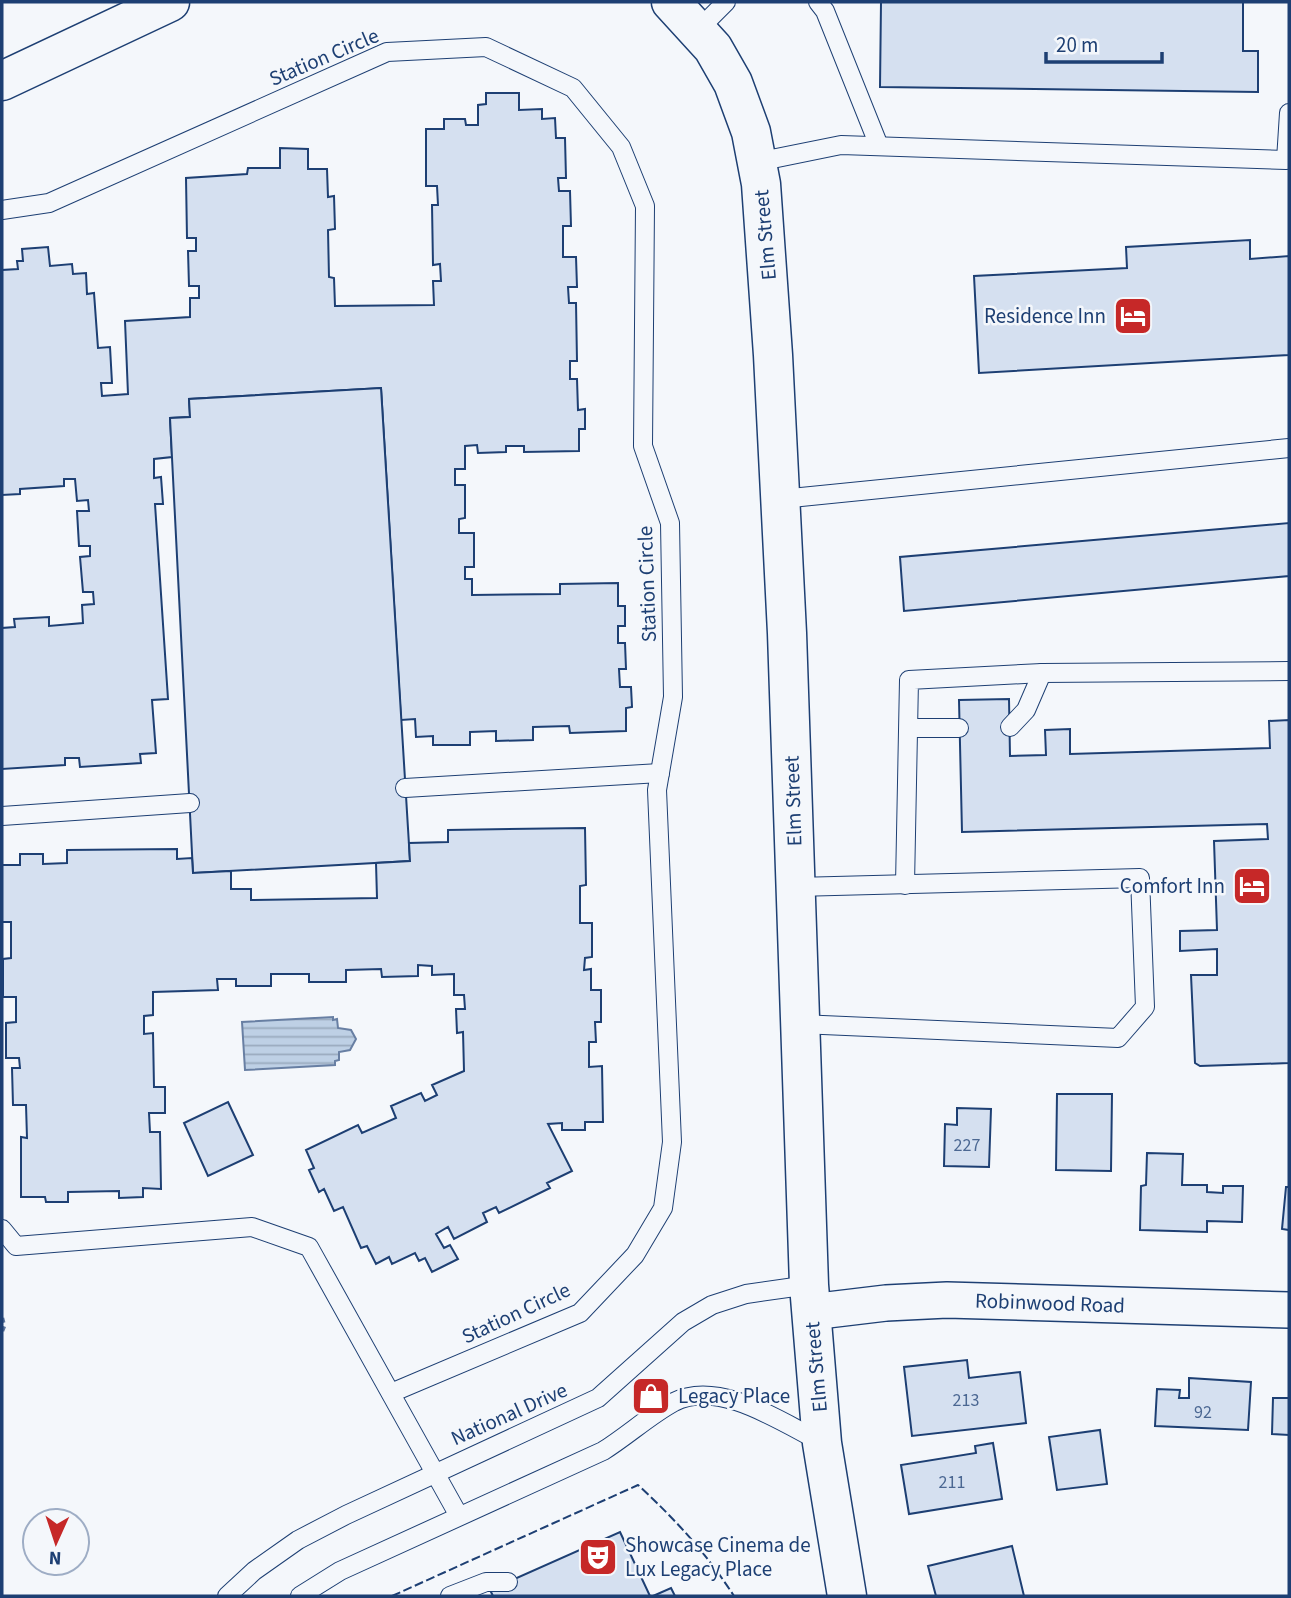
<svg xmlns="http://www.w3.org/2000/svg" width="1291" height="1598" viewBox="0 0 1291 1598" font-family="'Source Sans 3',sans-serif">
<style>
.water{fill:url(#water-rules);stroke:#687fa3;stroke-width:2}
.building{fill:#d5e0f0;stroke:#1d3f73;stroke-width:2}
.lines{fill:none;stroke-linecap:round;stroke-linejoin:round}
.service-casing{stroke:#1d3f73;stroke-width:20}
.minor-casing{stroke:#1d3f73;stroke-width:38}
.secondary-casing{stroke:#1d3f73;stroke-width:41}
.path{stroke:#5e769c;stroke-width:4.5;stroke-dasharray:5 3.5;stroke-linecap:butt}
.service{stroke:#f4f7fb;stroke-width:18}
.minor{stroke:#f4f7fb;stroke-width:35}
.secondary{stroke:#f4f7fb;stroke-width:38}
.fence{stroke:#1d3f73;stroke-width:2;stroke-dasharray:9 3.5;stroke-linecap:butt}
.labels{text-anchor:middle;stroke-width:5;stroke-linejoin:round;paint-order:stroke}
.number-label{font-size:18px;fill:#4b6792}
.street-label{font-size:21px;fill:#1d3f73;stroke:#f4f7fb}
.poi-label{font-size:21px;fill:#1d3f73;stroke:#f4f7fb;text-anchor:end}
</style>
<defs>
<pattern id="water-rules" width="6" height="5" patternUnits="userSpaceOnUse" patternTransform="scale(1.75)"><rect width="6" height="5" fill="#bed0e5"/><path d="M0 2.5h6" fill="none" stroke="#9aaabe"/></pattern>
</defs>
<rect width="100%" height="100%" fill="#f4f7fb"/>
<path class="water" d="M 333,1017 L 333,1020 L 337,1019 L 338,1028 L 351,1030 L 356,1039 L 350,1050 L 339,1052 L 339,1060 L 335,1061 L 335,1065 L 245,1070 L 242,1022 Z"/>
<g class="building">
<path d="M 881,2 L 1243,2 L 1243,51 L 1258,51 L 1258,92 L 880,87 Z"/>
<path d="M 486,93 L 519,93 L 519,110 L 542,109 L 542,119 L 555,118 L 556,138 L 565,138 L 566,178 L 558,178 L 559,191 L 570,191 L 571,226 L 563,226 L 563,257 L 576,257 L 577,287 L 568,287 L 569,303 L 576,303 L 577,361 L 570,361 L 570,379 L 577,379 L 578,410 L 585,409 L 585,429 L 579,429 L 579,451 L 524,452 L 524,446 L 506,446 L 506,452 L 478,453 L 477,445 L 465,446 L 465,469 L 455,469 L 455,485 L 465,485 L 465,518 L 459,519 L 459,533 L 474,533 L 474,567 L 465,567 L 465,579 L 472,579 L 472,595 L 560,594 L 560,584 L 618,583 L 618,606 L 625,606 L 625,626 L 618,626 L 618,643 L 625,643 L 626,669 L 619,669 L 620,687 L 631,687 L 632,707 L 626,708 L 626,731 L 570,733 L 569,726 L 533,727 L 533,740 L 496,741 L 496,731 L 470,732 L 470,745 L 433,745 L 433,736 L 416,737 L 415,719 L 401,720 L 381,388 L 189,399 L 190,417 L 170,418 L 172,457 L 154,459 L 154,478 L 161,477 L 163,504 L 155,504 L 168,699 L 152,700 L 156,753 L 140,754 L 141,763 L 80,767 L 79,758 L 65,758 L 65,765 L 2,769 L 2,628 L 15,627 L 14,619 L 49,617 L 49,626 L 83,623 L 82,605 L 94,604 L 93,592 L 83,592 L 80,557 L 90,556 L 90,546 L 79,546 L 77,511 L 89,511 L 88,500 L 77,501 L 75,479 L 64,479 L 64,486 L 20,489 L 20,494 L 2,495 L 2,270 L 18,269 L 17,261 L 23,261 L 22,249 L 48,247 L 50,266 L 72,264 L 73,274 L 86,273 L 87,294 L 94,293 L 98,348 L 110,347 L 112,383 L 101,383 L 102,396 L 128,394 L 125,321 L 190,317 L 190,298 L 199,298 L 199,286 L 189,286 L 188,251 L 196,251 L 196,238 L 187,238 L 186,178 L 247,174 L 248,168 L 280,168 L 280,148 L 308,149 L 308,169 L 327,169 L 328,197 L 334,196 L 335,229 L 328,230 L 329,277 L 334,278 L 335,306 L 434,305 L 433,281 L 441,281 L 440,264 L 433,265 L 432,205 L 438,205 L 437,186 L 426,186 L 426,129 L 444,129 L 444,119 L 465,119 L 466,125 L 478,125 L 478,105 L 486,104 Z"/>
<path d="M 1250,240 L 1250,259 L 1289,256 L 1289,355 L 979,373 L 974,276 L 1127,268 L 1126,247 Z"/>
<path d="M 381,388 L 410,861 L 193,873 L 170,418 L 190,417 L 189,399 Z"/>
<path d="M 1289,523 L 1289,576 L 904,611 L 900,557 Z"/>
<path d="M 1009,699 L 1010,756 L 1046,755 L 1045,730 L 1070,729 L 1070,754 L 1270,748 L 1269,721 L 1289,720 L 1289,1063 L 1200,1066 L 1195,1063 L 1191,975 L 1217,975 L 1217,949 L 1180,951 L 1180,931 L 1217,930 L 1214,841 L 1268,839 L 1267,824 L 962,832 L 959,700 Z"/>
<path d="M 585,828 L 586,885 L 580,886 L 580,923 L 592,923 L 592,957 L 585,958 L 584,970 L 591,969 L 591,990 L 601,990 L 601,1022 L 595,1022 L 596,1042 L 589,1042 L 589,1067 L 602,1066 L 603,1122 L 585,1122 L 585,1130 L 562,1130 L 562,1123 L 548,1124 L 572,1171 L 547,1183 L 550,1188 L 499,1213 L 496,1207 L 483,1213 L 487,1222 L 454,1239 L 448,1227 L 436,1234 L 444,1248 L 450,1245 L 458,1259 L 432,1272 L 425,1258 L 419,1261 L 415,1253 L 392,1264 L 389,1257 L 376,1264 L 367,1246 L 361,1248 L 343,1207 L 334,1211 L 324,1189 L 319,1192 L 309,1170 L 314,1168 L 306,1150 L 358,1125 L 362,1133 L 396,1118 L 391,1106 L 421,1093 L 425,1101 L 437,1095 L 432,1085 L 464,1071 L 463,1032 L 457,1033 L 456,1009 L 465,1009 L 464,995 L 454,995 L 454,974 L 432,975 L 432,966 L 418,965 L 418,976 L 382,977 L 381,969 L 346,970 L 346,982 L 309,982 L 309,974 L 271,974 L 271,986 L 236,986 L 236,979 L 217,979 L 218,990 L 153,992 L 153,1015 L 144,1016 L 144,1034 L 153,1033 L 154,1087 L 165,1087 L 165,1113 L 149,1113 L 150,1132 L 160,1132 L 161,1189 L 143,1188 L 143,1197 L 119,1198 L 119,1191 L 68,1192 L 68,1202 L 46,1202 L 45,1197 L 21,1197 L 21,1137 L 27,1138 L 26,1105 L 13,1105 L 12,1068 L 20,1068 L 19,1058 L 6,1058 L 6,1023 L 16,1022 L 16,997 L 3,997 L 3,959 L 11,958 L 11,922 L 2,922 L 2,865 L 20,865 L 20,854 L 43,854 L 43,864 L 67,863 L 67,850 L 177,849 L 177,859 L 192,858 L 193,873 L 231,871 L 231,889 L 251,889 L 251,900 L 377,898 L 376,863 L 410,861 L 409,843 L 448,842 L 448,830 Z"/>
<path d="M 1057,1094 L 1112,1094 L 1111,1171 L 1056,1170 Z"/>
<path d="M 228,1102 L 253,1155 L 208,1176 L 184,1123 Z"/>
<path d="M 957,1108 L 991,1109 L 989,1167 L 944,1166 L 945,1124 L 957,1125 Z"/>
<path d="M 1147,1153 L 1183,1154 L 1182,1185 L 1207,1185 L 1207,1192 L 1223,1193 L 1223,1186 L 1243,1186 L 1242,1222 L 1207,1221 L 1207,1232 L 1140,1230 L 1141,1186 L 1146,1185 Z"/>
<path d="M 1286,1187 L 1289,1187 L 1289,1230 L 1282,1229 Z"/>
<path d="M 967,1360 L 969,1378 L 1020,1372 L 1026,1423 L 912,1436 L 904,1367 Z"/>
<path d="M 1189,1378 L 1251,1382 L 1248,1430 L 1155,1426 L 1157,1389 L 1180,1390 L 1179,1398 L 1189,1398 Z"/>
<path d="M 1273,1398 L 1289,1398 L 1289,1435 L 1272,1434 Z"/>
<path d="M 1100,1430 L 1107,1484 L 1057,1490 L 1049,1437 Z"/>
<path d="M 993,1443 L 1002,1499 L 909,1514 L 901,1465 L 976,1453 L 975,1446 Z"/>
<path d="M 620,1532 L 650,1596 L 493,1596 L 490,1590 Z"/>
<path d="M 1012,1546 L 1024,1596 L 936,1596 L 928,1566 Z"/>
<path d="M 671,1588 L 675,1596 L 653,1596 Z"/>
</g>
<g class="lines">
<g class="service-casing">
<g id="service">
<path d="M 818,2 L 825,11 L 879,146"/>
<path d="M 698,30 L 726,2"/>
<path d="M 757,162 L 841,145 L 1286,160 L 1289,113"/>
<path d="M 2,210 L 49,203 L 387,52 L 486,47 L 573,88 L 621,147 L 645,206 L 643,446 L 670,523 L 673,697 L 657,790 L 672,1142 L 663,1208 L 635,1255 L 580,1313 L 391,1393"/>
<path d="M 781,499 L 1289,448"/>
<path d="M 1010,727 L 1026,710 L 1042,673"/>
<path d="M 909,728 L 959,728"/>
<path d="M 405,788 L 660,773"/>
<path d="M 2,816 L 190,803"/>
<path d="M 905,885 L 909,680 L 1042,673 L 1289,671"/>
<path d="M 796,887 L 1140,878 L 1145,1007 L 1118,1038 L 800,1024"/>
<path d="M 2,1229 L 16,1246 L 252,1227 L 309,1247 L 459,1516"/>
<path d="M 227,1596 L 254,1571 L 298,1540 L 346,1515 L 598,1398 L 683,1322 L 712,1305 L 746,1294 L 809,1285"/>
<path d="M 300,1596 L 340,1571 L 603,1451 C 627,1436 650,1415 674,1402 C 719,1379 781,1422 821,1442"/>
<path d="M 450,1596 L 486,1582 L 508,1582"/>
</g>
</g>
<g class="minor-casing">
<path id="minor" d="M 811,1312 L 886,1303 L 947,1300 L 1289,1310"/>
</g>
<g class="secondary-casing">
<g id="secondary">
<path d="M 671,2 L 713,48 L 733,83 L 751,132 L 761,184 L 773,355 L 787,633 L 809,1285 L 822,1443 L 847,1596"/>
<path d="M 2,81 L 170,2"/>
</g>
</g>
<path class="path" d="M 2,1318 L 4,1326 L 2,1331"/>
<use href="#service" class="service"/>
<use href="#minor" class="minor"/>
<use href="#secondary" class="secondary"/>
<path class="fence" d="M 392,1596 L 638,1485 C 676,1520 706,1553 734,1596"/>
</g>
<defs>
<g id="hotel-square" transform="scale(2.0125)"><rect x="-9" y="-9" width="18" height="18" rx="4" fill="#c62828" stroke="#f4f7fb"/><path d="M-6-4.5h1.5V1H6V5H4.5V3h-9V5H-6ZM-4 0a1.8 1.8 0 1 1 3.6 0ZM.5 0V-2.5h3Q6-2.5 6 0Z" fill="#fff"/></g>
<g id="shop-square" transform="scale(2.0125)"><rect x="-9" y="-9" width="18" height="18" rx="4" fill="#c62828" stroke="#f4f7fb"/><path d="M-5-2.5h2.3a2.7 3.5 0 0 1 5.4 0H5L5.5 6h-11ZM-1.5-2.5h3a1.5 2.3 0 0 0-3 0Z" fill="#fff"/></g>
<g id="theatre-square" transform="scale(2.0125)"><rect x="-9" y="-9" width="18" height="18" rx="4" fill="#c62828" stroke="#f4f7fb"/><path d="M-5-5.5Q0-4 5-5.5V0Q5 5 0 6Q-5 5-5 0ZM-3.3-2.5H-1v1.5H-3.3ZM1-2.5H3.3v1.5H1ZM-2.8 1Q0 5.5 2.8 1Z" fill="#fff"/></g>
</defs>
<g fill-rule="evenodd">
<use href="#hotel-square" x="1133" y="316"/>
<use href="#hotel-square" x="1252" y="886"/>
<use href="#shop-square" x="651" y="1396"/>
<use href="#theatre-square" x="598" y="1557"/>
</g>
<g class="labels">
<g class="number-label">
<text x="967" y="1151">227</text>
<text x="966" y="1406">213</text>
<text x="1203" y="1418">92</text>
<text x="952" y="1488">211</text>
</g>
<g class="street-label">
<text transform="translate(324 57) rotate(-23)" y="7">Station Circle</text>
<text transform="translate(765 235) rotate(-95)" y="7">Elm Street</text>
<text transform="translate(647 584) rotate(-92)" y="7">Station Circle</text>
<text transform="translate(793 801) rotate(-92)" y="7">Elm Street</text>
<text transform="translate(1050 1303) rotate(2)" y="7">Robinwood Road</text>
<text transform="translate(516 1313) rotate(-25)" y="7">Station Circle</text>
<text transform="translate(816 1367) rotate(-95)" y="7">Elm Street</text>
<text transform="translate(509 1414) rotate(-24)" y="7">National Drive</text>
</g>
<g class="poi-label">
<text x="1106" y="323">Residence Inn</text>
<text x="1225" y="893">Comfort Inn</text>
<text x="678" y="1403" text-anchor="start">Legacy Place</text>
<text x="625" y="1552" text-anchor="start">Showcase Cinema de<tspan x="625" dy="24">Lux Legacy Place</tspan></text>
</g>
</g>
<rect width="1291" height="1598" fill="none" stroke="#1d3f73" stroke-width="7"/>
<g transform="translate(56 1542) rotate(183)"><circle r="33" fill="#f4f7fb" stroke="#9eadc5" stroke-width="2"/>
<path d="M0-5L12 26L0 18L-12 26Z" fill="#c62828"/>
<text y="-10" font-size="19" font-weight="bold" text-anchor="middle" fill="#1d3f73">N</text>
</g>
<path d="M1046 52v10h116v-10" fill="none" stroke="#1d3f73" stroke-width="3.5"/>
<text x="1056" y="52" font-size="21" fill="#1d3f73" stroke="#f4f7fb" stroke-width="5" paint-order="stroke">20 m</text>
</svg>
